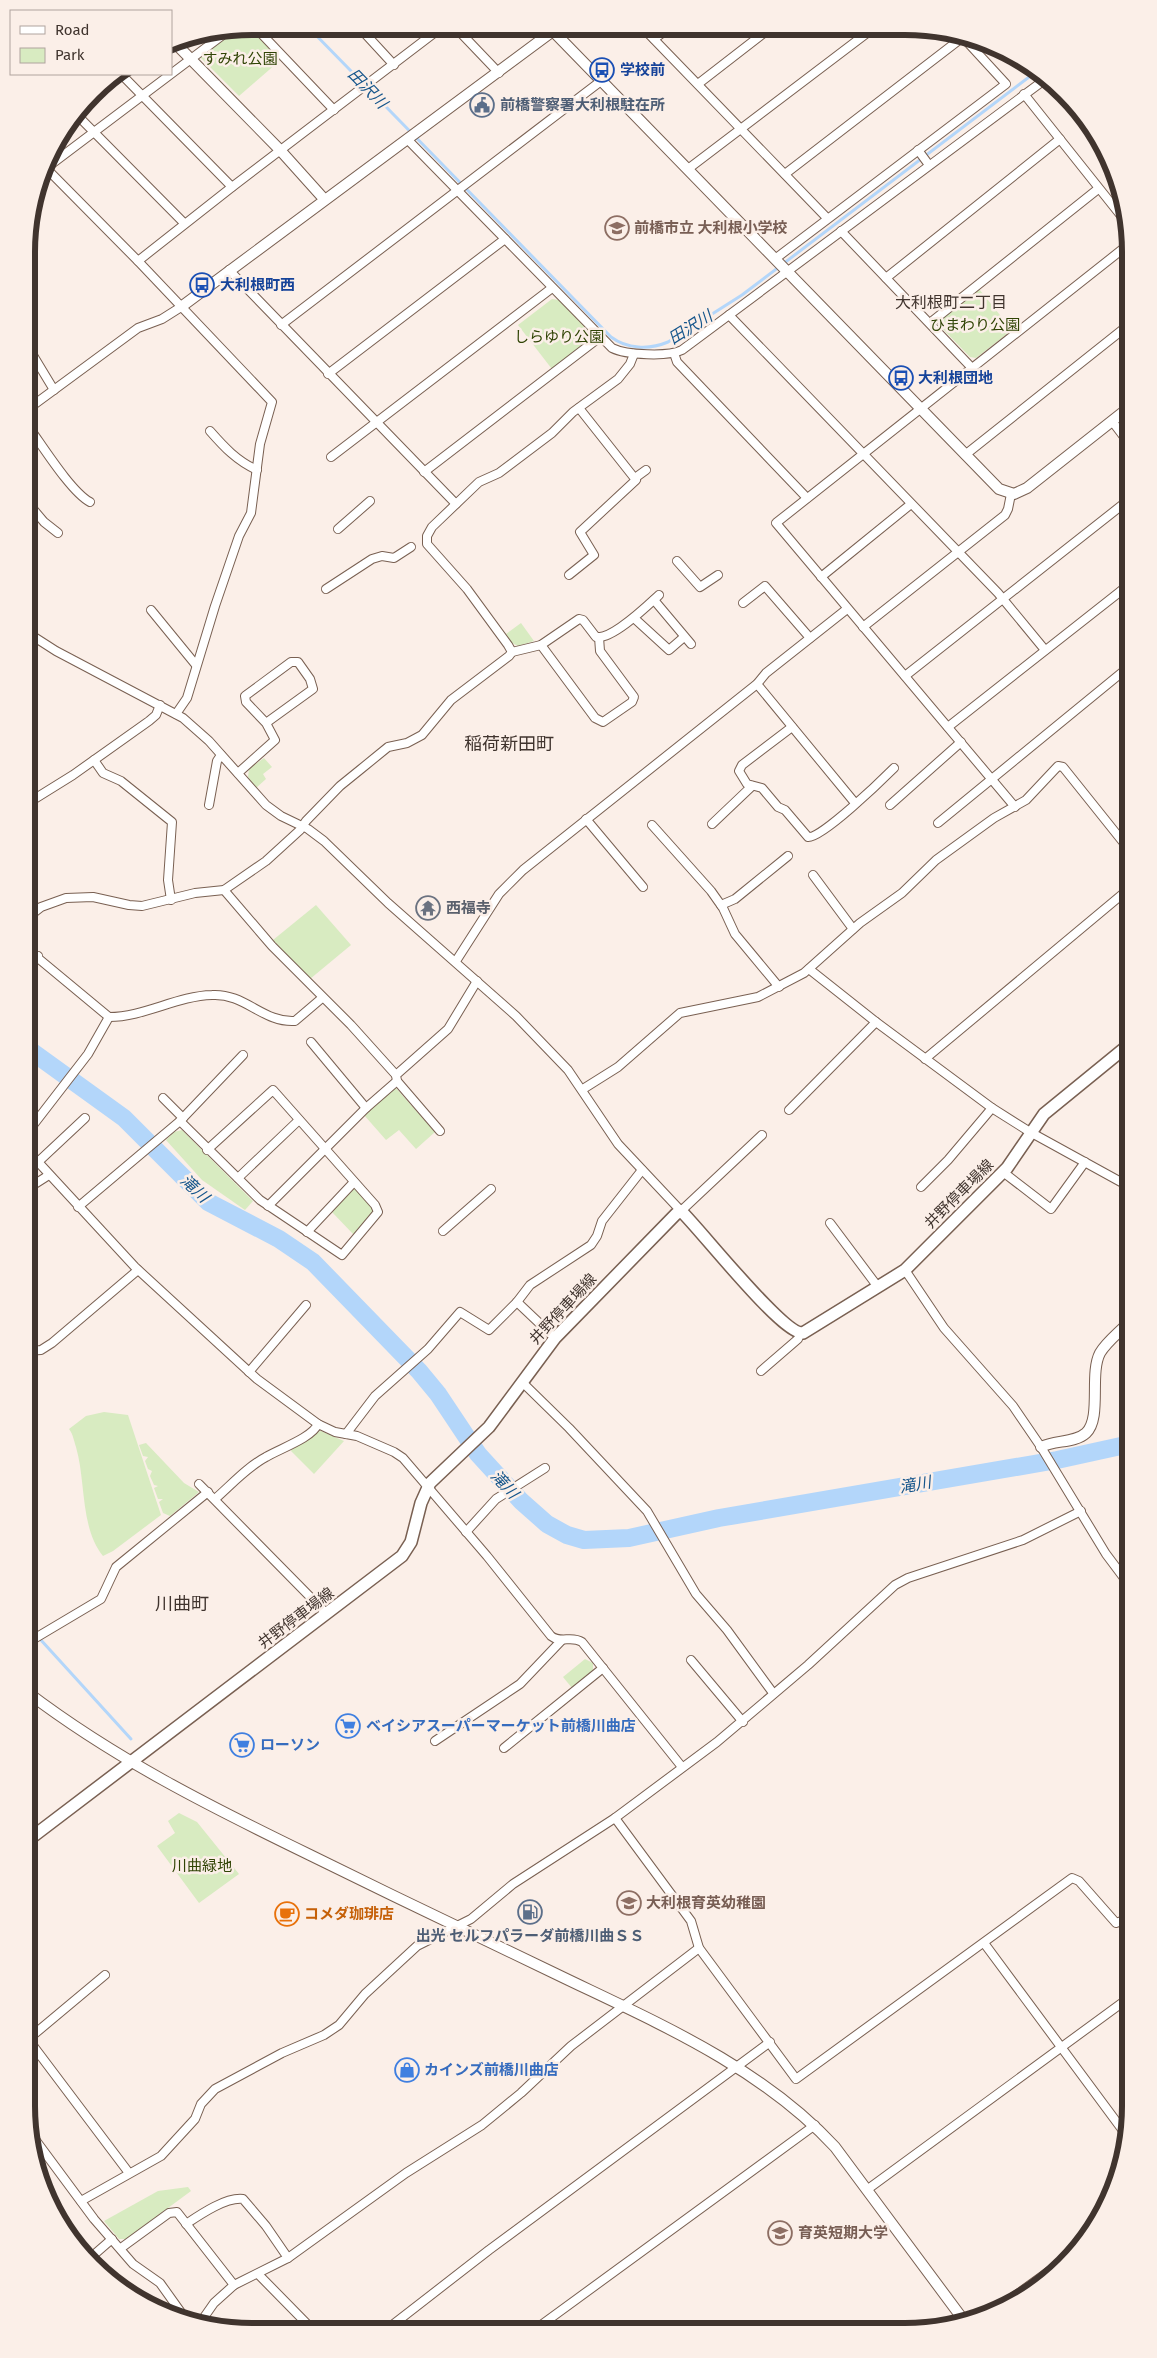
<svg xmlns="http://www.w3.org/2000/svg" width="1157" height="2358" viewBox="0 0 1157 2358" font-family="'Fira Sans','Noto Sans JP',sans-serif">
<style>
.green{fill:#d8ebc1}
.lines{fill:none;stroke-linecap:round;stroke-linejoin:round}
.stream{stroke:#b3d6fa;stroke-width:3}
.river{stroke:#b3d6fa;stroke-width:18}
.minor-casing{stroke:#796052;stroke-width:10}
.tertiary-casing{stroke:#796052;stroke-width:12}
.secondary-casing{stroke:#796052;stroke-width:14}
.minor{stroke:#fff;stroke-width:8}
.tertiary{stroke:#fff;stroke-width:10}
.secondary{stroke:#fff;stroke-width:11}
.labels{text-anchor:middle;stroke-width:5;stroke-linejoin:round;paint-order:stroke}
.park-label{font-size:15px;fill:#304405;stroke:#fbefe8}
.transit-label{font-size:15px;font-weight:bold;fill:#164399;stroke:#fbefe8;text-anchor:start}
.service-label{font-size:15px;font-weight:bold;fill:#4e5e75;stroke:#fbefe8;text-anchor:start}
.education-label{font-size:15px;font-weight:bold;fill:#785e54;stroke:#fbefe8;text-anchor:start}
.worship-label{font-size:15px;font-weight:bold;fill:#5b616d;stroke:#fbefe8;text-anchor:start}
.street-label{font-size:15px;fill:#40342e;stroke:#fbefe8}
.shop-label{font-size:15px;font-weight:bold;fill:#366cbe;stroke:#fbefe8;text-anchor:start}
.food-label{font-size:15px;font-weight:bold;fill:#c56008;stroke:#fbefe8;text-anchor:start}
.water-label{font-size:16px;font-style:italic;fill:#15558b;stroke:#fbefe8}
.neighbourhood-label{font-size:16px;fill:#40342e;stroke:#fbefe8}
.quarter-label{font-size:18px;fill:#40342e;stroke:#fbefe8}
.rim{fill:none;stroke:#40342e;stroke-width:6}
</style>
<rect width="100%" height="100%" fill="#fbefe8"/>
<g class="green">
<path d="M 251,27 L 284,57 L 239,96 L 199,56 L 235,30 Z"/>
<path d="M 979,289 L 1012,330 L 976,358 L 970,357 L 939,325 L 940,320 Z"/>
<path d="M 552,299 L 559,300 L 595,335 L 592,345 L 555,373 L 518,325 Z"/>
<path d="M 521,623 L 534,641 L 518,646 L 512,643 L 506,634 Z"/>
<path d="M 264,758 L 272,767 L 263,774 L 266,779 L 256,788 L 248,777 L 249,769 Z"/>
<path d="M 316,905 L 351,945 L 310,979 L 273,940 Z"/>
<path d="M 395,1087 L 435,1132 L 416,1149 L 399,1130 L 386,1140 L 364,1115 Z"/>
<path d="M 182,1130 L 253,1201 L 245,1210 L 202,1180 L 166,1140 L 174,1132 Z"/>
<path d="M 354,1188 L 358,1189 L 373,1207 L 373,1214 L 354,1235 L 331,1211 Z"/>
<path d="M 104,1412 L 128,1415 L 161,1515 L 113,1551 L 103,1556 C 80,1528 86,1481 76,1447 C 74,1441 73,1434 69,1429 L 86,1416 Z"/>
<path d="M 321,1431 L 344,1441 L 314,1474 L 291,1451 L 292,1447 L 316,1432 Z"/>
<path d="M 146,1443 L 184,1483 L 199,1492 L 170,1516 L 163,1513 L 159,1502 L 163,1499 L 158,1499 L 154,1488 L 158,1486 L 154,1485 L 150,1476 L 152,1471 L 148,1469 L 145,1461 L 148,1457 L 143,1456 L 139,1445 Z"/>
<path d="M 585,1659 L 593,1663 L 593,1671 L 572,1688 L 563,1677 Z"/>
<path d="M 179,1813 L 197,1822 L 239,1874 L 199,1903 L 157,1846 L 175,1833 L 168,1821 Z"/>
<path d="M 188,2187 L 191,2191 L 126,2239 L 119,2239 L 104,2221 L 158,2191 Z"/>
</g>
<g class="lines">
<g class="stream">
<path d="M 308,27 L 611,337 C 627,349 649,350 668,342 L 742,295 L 1037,71"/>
<path d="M 40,1639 L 131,1739"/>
</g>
<path class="river" d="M 27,1048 L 124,1118 L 208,1202 L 279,1239 L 313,1262 L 419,1371 L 438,1394 L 478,1454 L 521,1501 L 547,1524 L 567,1535 L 584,1540 L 629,1538 L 719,1518 L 1057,1460 L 1130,1444"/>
<g class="minor-casing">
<g id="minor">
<path d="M 254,26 L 334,110"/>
<path d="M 359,27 L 394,65"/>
<path d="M 456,28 L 499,73"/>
<path d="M 644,29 L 827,218"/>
<path d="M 654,39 L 668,29"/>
<path d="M 121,74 L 232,187"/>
<path d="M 698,84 L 769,29"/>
<path d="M 1024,94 L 1126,222"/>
<path d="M 78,116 L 184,223"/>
<path d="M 407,139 L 612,348 C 626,355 668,357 682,350 L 1047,78"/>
<path d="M 918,150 L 929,165"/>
<path d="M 45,167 L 138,261 L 272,402 L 260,444 L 251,513 L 239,536 L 215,606 L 187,698 L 176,714"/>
<path d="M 45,169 L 228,31"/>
<path d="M 688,169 L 871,30"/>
<path d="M 785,174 L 963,37"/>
<path d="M 841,231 L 972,368"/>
<path d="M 775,259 L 1006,84 L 960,34"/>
<path d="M 138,261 L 232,187 L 442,27"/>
<path d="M 229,270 L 456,504"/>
<path d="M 886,278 L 1060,139"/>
<path d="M 729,315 L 998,593 L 1045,650"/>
<path d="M 930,323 L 1098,189"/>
<path d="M 281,325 L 601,81"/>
<path d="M 28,347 L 54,390"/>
<path d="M 674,353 L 677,362 L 807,498"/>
<path d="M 328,374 L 505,239"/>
<path d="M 28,409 L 138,328 L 162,319 L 181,307"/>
<path d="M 1112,421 L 1131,446"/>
<path d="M 28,426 C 42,445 71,492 90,502"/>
<path d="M 210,431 C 224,447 237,461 257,470"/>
<path d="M 965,455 L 1131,323"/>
<path d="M 331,457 L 552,288"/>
<path d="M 424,472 L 600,337"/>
<path d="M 635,478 L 646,470"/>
<path d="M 28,503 L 44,522 L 58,533"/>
<path d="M 338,529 L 370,501"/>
<path d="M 677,561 L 700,587 L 718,575"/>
<path d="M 569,575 L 594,555 L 580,532 L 636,480 L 579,408"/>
<path d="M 821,577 L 911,504"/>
<path d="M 326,589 L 372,559 L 382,556 L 394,558 L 411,547"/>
<path d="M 1121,591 L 1131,603"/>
<path d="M 654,600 L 691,644"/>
<path d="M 743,603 L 765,586 L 810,638"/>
<path d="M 151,610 L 196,665"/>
<path d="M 634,618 L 669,650 L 684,637"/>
<path d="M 863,627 L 1005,515 L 1008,509 L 1011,494"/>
<path d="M 28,633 L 56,651 L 183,718 L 209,741 L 266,805 L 281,816 L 308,829 L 324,841 L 388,903 L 516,1016 L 568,1070 L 618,1144 L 681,1211 L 762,1135"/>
<path d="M 541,645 L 595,718 L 603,722 L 632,702 L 634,697 L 600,651 L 599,637"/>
<path d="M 512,652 L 541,645 L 579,619 L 583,620 L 596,637 C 612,640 647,606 659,595"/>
<path d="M 905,676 L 1131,498"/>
<path d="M 757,684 L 855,803"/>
<path d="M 792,727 L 742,765 L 739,771 L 747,784 L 762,788 L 778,807 L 785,810 L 808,837 C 821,839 882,780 894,768"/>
<path d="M 948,727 L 1131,583"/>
<path d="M 94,760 L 103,773 L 121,781 L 172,822 L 168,880 L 171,900"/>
<path d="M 238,773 L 275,740 L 266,723 L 246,702 L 245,696 L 291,662 L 298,662 L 310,679 L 313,689 L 266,723"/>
<path d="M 28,803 L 73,775 L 149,721 L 156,715 L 160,705"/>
<path d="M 209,805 L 217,761 L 221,755"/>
<path d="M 890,805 L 961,742"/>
<path d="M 1015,807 L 776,523 L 1129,244"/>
<path d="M 586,819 L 643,887"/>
<path d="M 938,823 L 1131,665"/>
<path d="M 712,824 L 752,786"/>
<path d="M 652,825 L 711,891 L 723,908 L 735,934 L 779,987"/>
<path d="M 813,875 L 853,929"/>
<path d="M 224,890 L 272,946 L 351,1025 L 396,1075"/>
<path d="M 721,905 L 735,899 L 788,856"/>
<path d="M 27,918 L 41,907 L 66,898 L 93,897 L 129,905 L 142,906 L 195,893 L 224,890 L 266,861 L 300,830 L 306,821 L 340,786 L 361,769 L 388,747 L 407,743 L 422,735 L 451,700 L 509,656 L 512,652 L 508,645 L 467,589 L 427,544 L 427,536 L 432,527 L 479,482 L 499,473 L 552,433 L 573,412 L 618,379 L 630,364 L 634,354"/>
<path d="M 27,949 L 109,1017 C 144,1017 177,996 212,995 C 245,993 263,1023 295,1021 L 322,998"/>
<path d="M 456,961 L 499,894 L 523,870 L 757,684 L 766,673 L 847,609"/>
<path d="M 27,968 L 38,956"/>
<path d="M 809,969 L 876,1022 L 992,1108 L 1030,1132 L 1130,1187"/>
<path d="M 311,1042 L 366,1108"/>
<path d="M 925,1059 L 1131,887"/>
<path d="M 583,1089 L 618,1067 L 680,1013 L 758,997 L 804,973 L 860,923 L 902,893 L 936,860 L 994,818 L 1026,800 L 1058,766 L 1063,767 L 1131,852"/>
<path d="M 163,1098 L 183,1118"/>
<path d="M 789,1110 L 876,1022"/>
<path d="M 180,1121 L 243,1055"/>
<path d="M 440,1131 L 397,1081 L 396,1075 L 448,1029 L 477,981"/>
<path d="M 27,1133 L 88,1054 L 109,1017"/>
<path d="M 27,1150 L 135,1267 L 257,1379 L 318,1424 L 335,1432 L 357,1436 L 394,1452 L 403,1458 L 487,1556 L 551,1636 C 561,1644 571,1635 582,1642 L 682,1767"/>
<path d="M 38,1162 L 85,1118"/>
<path d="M 1003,1172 L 1051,1209 L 1085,1162"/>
<path d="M 238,1178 L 299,1120"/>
<path d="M 921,1187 L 948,1160 L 992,1108"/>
<path d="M 27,1189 L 49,1175"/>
<path d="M 268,1206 L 366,1108 L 397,1081"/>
<path d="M 78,1207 L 180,1121 L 260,1200 L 342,1255 L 378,1212 L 375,1205 L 273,1090 L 207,1150"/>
<path d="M 830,1223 L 878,1287"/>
<path d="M 443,1231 L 491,1189"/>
<path d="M 307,1232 L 354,1182"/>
<path d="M 905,1270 L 944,1328 L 1013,1406 L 1041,1447 L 1106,1554 L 1130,1586"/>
<path d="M 517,1302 L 555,1338"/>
<path d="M 1130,1340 L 1124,1327 L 1130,1323"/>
<path d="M 27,1351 L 41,1350 L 52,1343 L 138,1270"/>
<path d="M 761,1371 L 798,1339 L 800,1334"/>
<path d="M 249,1372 L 306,1305"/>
<path d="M 522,1382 L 569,1428 L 647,1511 L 696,1594 L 727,1630 L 773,1693"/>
<path d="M 346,1434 L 375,1396 L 428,1349 L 460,1312 L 489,1330 L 517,1302 L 530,1285 L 591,1245 L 597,1236 L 602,1221 L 642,1170"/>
<path d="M 199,1484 L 326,1613"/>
<path d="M 215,1499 C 231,1485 247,1467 266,1457 C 279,1449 312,1438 318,1424"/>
<path d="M 466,1532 L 496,1499 L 545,1468"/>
<path d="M 27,1643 L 101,1599 L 116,1567 L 208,1492"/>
<path d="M 691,1660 L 743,1722"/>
<path d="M 435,1741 L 520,1684 L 561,1641"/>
<path d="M 504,1748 L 603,1668"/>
<path d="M 615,1818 L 691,1921 L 699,1948 L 796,2079 L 1072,1878 L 1079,1881 L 1116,1923 L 1130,1918"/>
<path d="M 984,1943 L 1127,2136"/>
<path d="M 28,2039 L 129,2173"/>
<path d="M 26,2041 L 105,1975"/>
<path d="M 31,2134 L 94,2219 L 133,2264 L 160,2283 L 185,2318"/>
<path d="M 868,2189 L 1130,1997"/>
<path d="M 81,2201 L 161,2156 L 195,2119 L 201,2104 L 215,2089 L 282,2053 L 324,2035 L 339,2025 L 365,1994 L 417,1946 L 471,1919 L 513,1884 L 615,1818 L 717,1742 L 808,1665 L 895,1585 L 908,1578 L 1023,1540 L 1081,1511"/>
<path d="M 186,2224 C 201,2214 226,2197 243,2199 L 266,2226 L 288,2258 L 234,2285 L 214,2303 L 200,2323"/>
<path d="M 121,2248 L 169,2213 L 177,2212 L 234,2285"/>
<path d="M 288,2258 L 406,2173 L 482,2125 L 521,2093 L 571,2046 L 699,1948"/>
<path d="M 89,2259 L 112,2239"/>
<path d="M 259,2275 L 313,2330"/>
<path d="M 994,2311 L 1070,2256"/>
<path d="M 386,2330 L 489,2250 L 770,2042"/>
<path d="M 533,2331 L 815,2125"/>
</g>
</g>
<g class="tertiary-casing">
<g id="tertiary">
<path d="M 550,28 L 999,489 L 1014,494 L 1027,488 L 1131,406"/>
<path d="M 174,42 L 280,150 L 324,199"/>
<path d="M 181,307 L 557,28"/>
<path d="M 1041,1447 C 1055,1440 1075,1443 1086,1433 C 1102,1418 1089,1374 1100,1353 C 1106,1343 1116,1335 1124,1327"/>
<path d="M 27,1692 C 115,1759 211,1807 310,1855 C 391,1895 473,1934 554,1973 C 653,2021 759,2065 835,2147 L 965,2322"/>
</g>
</g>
<g class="secondary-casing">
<path id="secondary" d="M 27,1841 L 402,1556 L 411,1542 L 421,1503 L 430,1483 L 489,1427 L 555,1338 L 676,1214 L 681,1211 C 700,1229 783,1335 803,1333 L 905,1270 L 1007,1168 L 1044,1114 L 1131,1043"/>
</g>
<use href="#minor" class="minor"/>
<use href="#tertiary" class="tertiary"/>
<use href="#secondary" class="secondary"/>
</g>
<defs>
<g id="bus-ring" transform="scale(1.25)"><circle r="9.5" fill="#fbefe8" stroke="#1a4fb4" stroke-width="1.5"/><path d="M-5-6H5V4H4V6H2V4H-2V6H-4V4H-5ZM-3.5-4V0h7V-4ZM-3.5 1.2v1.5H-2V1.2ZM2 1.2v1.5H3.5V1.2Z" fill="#1a4fb4"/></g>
<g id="civic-ring" transform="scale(1.25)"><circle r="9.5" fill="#fbefe8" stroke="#5c6f8a" stroke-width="1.5"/><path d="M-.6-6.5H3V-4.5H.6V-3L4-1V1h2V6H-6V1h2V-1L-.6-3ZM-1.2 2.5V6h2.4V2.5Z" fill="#5c6f8a"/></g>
<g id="school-ring" transform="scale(1.25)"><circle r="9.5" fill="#fbefe8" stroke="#8d6e63" stroke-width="1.5"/><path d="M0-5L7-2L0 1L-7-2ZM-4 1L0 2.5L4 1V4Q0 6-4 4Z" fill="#8d6e63"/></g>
<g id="temple-ring" transform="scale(1.25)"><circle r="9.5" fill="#fbefe8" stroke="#6b7280" stroke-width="1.5"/><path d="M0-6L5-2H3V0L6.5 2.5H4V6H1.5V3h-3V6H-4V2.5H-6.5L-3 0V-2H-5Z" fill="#6b7280"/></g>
<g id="supermarket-ring" transform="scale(1.25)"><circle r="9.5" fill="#fbefe8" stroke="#3f7fe0" stroke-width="1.5"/><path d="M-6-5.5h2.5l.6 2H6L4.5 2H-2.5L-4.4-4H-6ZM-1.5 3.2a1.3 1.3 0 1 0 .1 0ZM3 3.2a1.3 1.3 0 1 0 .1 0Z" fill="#3f7fe0"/></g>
<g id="fuel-ring" transform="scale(1.25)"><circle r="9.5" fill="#fbefe8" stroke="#5c6f8a" stroke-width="1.5"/><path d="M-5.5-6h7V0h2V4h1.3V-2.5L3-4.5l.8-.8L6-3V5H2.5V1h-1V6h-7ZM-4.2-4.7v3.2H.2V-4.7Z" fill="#5c6f8a"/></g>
<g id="cafe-ring" transform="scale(1.25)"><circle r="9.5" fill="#fbefe8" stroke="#e8710a" stroke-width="1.5"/><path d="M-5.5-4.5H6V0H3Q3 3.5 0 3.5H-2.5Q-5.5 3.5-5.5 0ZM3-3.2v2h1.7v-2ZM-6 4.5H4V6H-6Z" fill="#e8710a"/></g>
<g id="shop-ring" transform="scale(1.25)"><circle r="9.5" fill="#fbefe8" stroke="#3f7fe0" stroke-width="1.5"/><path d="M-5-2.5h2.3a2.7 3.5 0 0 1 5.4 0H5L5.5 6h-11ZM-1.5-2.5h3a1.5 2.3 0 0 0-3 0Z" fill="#3f7fe0"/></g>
<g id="university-ring" transform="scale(1.25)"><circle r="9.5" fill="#fbefe8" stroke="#8d6e63" stroke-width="1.5"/><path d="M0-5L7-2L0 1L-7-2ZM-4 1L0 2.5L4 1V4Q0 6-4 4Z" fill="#8d6e63"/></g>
</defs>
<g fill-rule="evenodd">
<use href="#bus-ring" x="602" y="70"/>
<use href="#civic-ring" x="482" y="105"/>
<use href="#school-ring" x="617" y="228"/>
<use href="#bus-ring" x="202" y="285"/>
<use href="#bus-ring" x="901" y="378"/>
<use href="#temple-ring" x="428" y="908"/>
<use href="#supermarket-ring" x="348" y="1726"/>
<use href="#supermarket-ring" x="242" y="1745"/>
<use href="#school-ring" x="629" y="1903"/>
<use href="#fuel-ring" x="530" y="1912"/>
<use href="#cafe-ring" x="287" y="1914"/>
<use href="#shop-ring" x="407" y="2070"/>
<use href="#university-ring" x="780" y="2233"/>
</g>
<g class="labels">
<g class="park-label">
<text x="240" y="64">すみれ公園</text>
<text x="975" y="330">ひまわり公園</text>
<text x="559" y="342">しらゆり公園</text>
<text x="202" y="1871">川曲緑地</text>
</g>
<g class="transit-label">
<text x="620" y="75">学校前</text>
<text x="220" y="290">大利根町西</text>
<text x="918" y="383">大利根団地</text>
</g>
<g class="service-label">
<text x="500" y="110">前橋警察署大利根駐在所</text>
<text x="530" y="1941" text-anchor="middle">出光 セルフパラーダ前橋川曲ＳＳ</text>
</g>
<g class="education-label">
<text x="634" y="233">前橋市立 大利根小学校</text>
<text x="646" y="1908">大利根育英幼稚園</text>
<text x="798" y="2238">育英短期大学</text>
</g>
<g class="worship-label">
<text x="446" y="913">西福寺</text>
</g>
<g class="street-label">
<text transform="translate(959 1194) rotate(-45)" y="5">井野停車場線</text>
<text transform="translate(563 1309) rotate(-47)" y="5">井野停車場線</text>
<text transform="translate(296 1618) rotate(-37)" y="5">井野停車場線</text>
</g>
<g class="shop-label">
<text x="366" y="1731">ベイシアスーパーマーケット前橋川曲店</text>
<text x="260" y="1750">ローソン</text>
<text x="424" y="2075">カインズ前橋川曲店</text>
</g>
<g class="food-label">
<text x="304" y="1919">コメダ珈琲店</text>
</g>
<g class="water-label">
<text transform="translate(368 88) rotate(46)" y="6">田沢川</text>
<text transform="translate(690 327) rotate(-32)" y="6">田沢川</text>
<text transform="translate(195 1188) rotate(43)" y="6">滝川</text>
<text transform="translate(505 1484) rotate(47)" y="6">滝川</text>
<text transform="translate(915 1484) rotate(-10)" y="6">滝川</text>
</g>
<g class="neighbourhood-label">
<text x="951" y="308">大利根町二丁目</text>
</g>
<g class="quarter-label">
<text x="509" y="750">稲荷新田町</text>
<text x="182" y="1610">川曲町</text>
</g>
</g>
<path d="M0 0H1157V2358H0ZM252 35H905A217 217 0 0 1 1122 252V2106A217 217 0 0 1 905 2323H252A217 217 0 0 1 35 2106V252A217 217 0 0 1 252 35Z" fill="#fbefe8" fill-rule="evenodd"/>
<path class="rim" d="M252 35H905A217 217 0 0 1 1122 252V2106A217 217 0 0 1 905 2323H252A217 217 0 0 1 35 2106V252A217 217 0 0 1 252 35Z"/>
<rect x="10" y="10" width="162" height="65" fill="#fbefe8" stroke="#b0a49e"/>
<rect x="20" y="26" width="25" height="8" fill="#ffffff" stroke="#b0a49e"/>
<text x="55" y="35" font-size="15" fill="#40342e">Road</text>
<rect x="20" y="48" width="25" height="15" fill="#d8ebc1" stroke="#b0a49e"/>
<text x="55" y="60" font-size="15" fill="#40342e">Park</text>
</svg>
